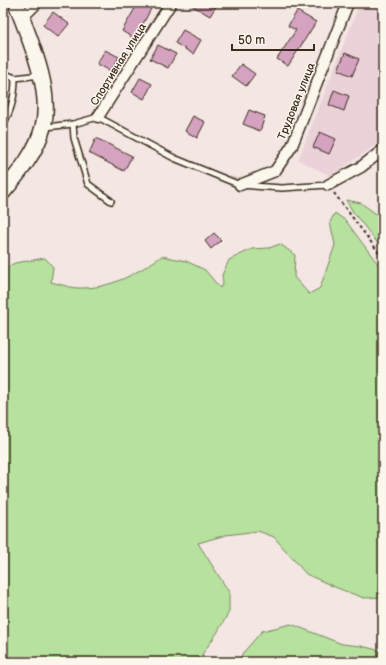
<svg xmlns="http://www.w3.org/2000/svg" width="386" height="665" viewBox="0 0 386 665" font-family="'Balsamiq Sans',sans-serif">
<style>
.built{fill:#ead2d8}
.green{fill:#b6e19e;stroke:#78865e}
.building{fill:#d5a3c0;stroke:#3b2a1e}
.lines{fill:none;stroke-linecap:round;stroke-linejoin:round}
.service-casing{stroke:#3b2a1e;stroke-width:8}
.minor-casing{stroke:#3b2a1e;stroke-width:13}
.secondary-casing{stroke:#3b2a1e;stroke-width:18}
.path{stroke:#3b2a1e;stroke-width:2;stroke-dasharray:3 3;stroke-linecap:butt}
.service{stroke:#fbf7ec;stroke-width:5}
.minor{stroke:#fbf7ec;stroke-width:10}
.secondary{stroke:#fbf7ec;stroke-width:15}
.labels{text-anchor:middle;stroke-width:3;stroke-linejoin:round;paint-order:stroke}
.street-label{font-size:11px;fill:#3b2a1e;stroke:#fbf7ec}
</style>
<rect width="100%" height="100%" fill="#f3e6e3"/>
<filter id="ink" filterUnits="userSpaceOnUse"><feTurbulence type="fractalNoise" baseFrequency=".025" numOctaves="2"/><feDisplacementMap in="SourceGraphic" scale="8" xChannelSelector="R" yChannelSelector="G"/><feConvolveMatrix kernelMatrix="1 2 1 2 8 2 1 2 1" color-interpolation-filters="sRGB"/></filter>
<g filter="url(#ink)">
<path class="built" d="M 360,3 L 383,3 L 383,140 L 331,176 L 298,160 Z"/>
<g class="green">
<path d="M 346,200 L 361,203 L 383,219 L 383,250 L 353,212 Z"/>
<path d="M 335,213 L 346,221 L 383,271 L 383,597 L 364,598 L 337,588 L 306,574 L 274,537 L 258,531 L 226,535 L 198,543 L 229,592 L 229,612 L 217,633 L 201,656 L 191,662 L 3,662 L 3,269 L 15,263 L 45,258 L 53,267 L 51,282 C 60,284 70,288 79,288 C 111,289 137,273 162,256 L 186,261 L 205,270 L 220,288 L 223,283 L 222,275 L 229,260 L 252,249 L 269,248 L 280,244 L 295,255 L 294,277 L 309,294 L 320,288 L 335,245 L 330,222 Z"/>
<path d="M 291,624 L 342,644 L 361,646 L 382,651 L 383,653 L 383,662 L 240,662 L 242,654 L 262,631 Z"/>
</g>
<g class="building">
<path d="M 138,3 L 154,3 L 135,39 L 122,31 Z"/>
<path d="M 188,3 L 218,3 L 210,16 Z"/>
<path d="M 297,11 L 316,22 L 288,66 L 277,59 L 296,30 L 288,26 Z"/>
<path d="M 53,12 L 69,24 L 58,37 L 43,25 Z"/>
<path d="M 183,30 L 201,40 L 193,54 L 175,43 Z"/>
<path d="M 158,45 L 176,54 L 168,68 L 150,59 Z"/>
<path d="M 105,50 L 119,57 L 111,71 L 97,64 Z"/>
<path d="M 345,53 L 359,59 L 352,76 L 338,70 Z"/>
<path d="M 241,64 L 255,74 L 246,86 L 232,76 Z"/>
<path d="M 140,78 L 152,84 L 144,99 L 132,92 Z"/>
<path d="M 334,90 L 349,96 L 344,111 L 329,105 Z"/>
<path d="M 249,110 L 265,116 L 260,131 L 243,124 Z"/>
<path d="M 193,116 L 205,122 L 197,138 L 185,131 Z"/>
<path d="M 320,132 L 336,139 L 329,154 L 313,147 Z"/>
<path d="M 96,138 L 132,156 L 124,171 L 89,153 Z"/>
<path d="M 214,233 L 221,240 L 211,249 L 205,241 Z"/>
</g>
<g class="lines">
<g class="service-casing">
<g id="service">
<path d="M 3,73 L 15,78 L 40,75"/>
<path d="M 3,124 C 12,110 15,95 15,78"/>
<path d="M 73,124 L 74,138 L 88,184 L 111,201"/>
<path d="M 46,127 L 73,124 L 98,117 L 174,158 L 240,185 L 282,188 L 328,185"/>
</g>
</g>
<g class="minor-casing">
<g id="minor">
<path d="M 22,18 L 37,3"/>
<path d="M 98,117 L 171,3"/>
<path d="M 240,185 L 275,171 L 292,146 L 348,3"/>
<path d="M 328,185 L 361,167 L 383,150"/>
</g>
</g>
<g class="secondary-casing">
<path id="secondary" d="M 3,192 C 19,173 37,151 43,127 C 53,90 29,38 16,3"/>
</g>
<path class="path" d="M 334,193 L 383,258"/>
<use href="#service" class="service"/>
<use href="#minor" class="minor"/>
<use href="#secondary" class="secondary"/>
</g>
</g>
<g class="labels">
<g class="street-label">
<text transform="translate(118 64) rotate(-58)" y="4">Спортивная улица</text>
<text transform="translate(296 101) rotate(-68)" y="4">Трудовая улица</text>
</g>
</g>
<rect width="386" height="665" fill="none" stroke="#fbf7ec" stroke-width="16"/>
<rect x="8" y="8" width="370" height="649" fill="none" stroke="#3b2a1e" stroke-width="1.5" filter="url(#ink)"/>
<path d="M232 44v6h82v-6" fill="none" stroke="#3b2a1e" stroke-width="2"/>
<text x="238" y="44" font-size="12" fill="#3b2a1e" stroke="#fbf7ec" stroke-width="3" paint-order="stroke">50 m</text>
</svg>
